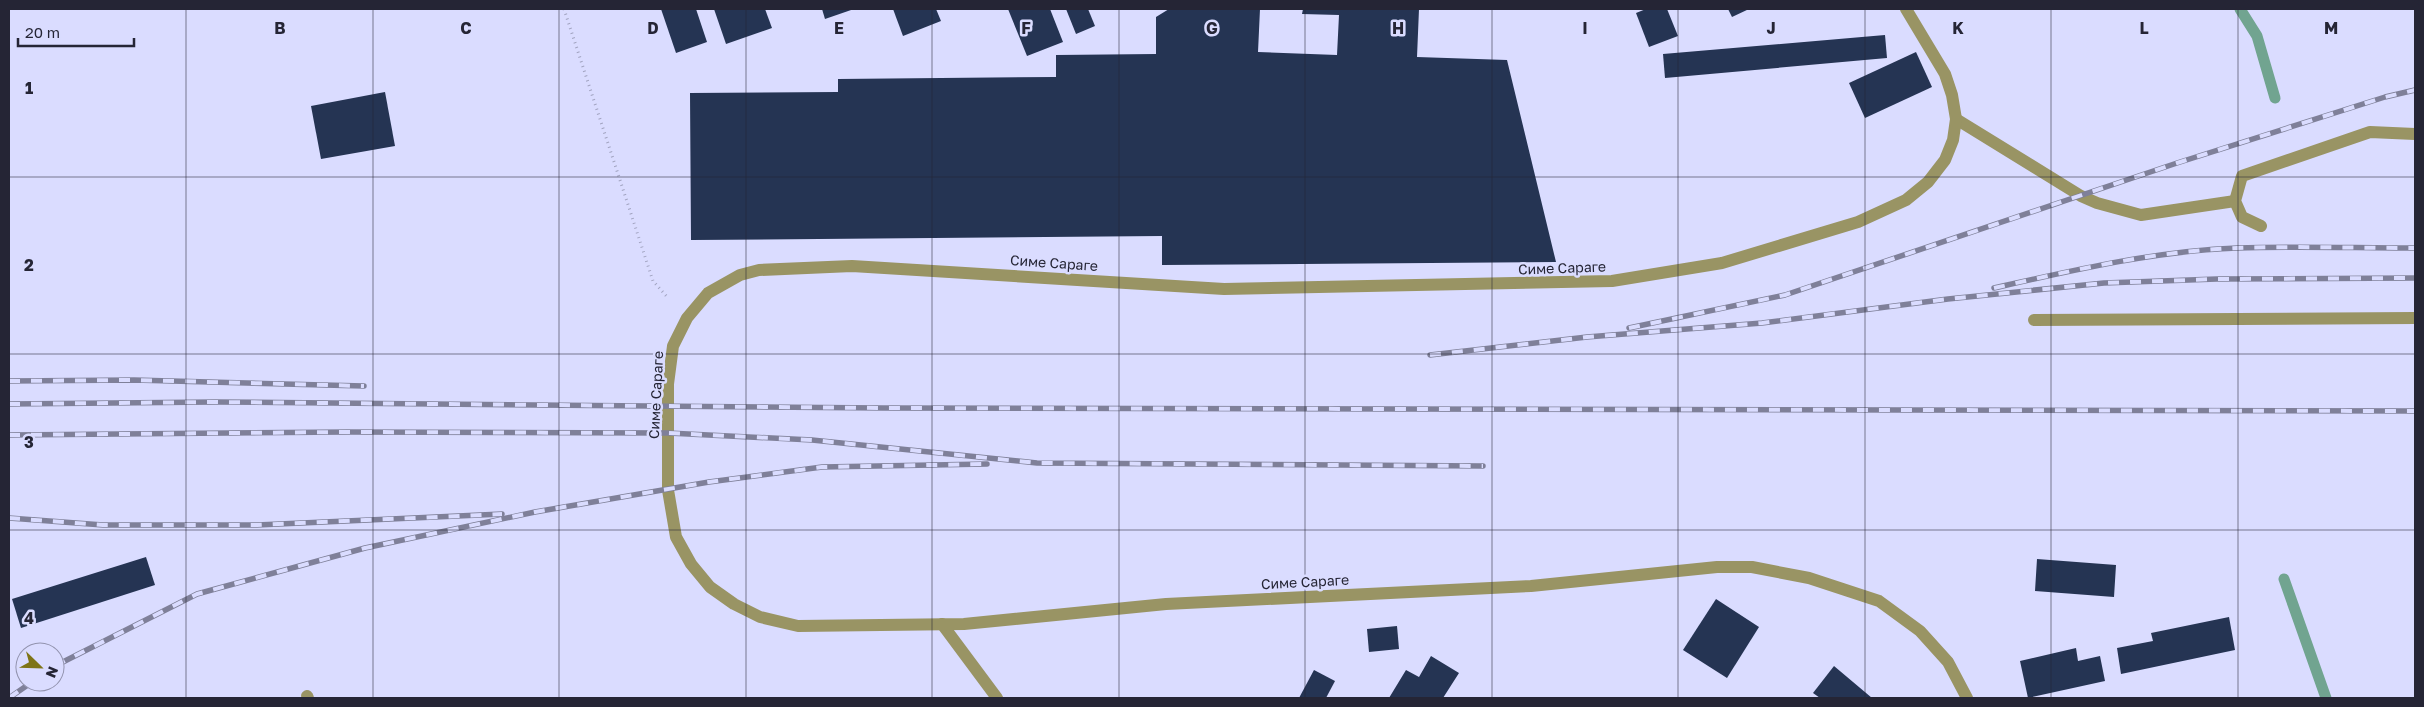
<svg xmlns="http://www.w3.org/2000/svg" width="2424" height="707" viewBox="0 0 2424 707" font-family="'Golos Text',sans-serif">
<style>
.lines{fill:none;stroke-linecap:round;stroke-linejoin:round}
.stream{stroke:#71a490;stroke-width:11}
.building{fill:#253453}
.path{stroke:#a2a4c1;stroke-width:3;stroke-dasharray:1 4;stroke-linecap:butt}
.service{stroke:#999464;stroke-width:12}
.minor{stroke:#999464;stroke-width:12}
.rail-casing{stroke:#7f8099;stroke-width:5.5}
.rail{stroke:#dadcff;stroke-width:4;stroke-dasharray:11;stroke-linecap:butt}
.grid{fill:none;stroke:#252535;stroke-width:1;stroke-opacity:0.55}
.labels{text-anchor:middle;stroke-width:5;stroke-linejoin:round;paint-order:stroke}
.street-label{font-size:14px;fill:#252535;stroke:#dadcff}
.grid-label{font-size:16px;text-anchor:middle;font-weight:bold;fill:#252535;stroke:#dadcff;stroke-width:5;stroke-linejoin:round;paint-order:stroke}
</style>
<rect width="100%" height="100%" fill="#dadcff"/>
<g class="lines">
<g class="stream">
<path d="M 2240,9 L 2257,36 L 2275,98"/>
<path d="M 2284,579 L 2326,698"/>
</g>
</g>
<g class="building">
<path d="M 661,9 L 696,9 L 707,42 L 676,53 Z"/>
<path d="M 714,9 L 765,9 L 772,28 L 726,44 Z"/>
<path d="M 822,9 L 854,9 L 825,19 Z"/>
<path d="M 893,9 L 936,9 L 941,21 L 903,36 Z"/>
<path d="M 1008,9 L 1050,9 L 1063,42 L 1027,56 Z"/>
<path d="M 1066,9 L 1088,9 L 1095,26 L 1076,34 Z"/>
<path d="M 1169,9 L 1260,9 L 1258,52 L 1337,55 L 1339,15 L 1302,14 L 1303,9 L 1419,9 L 1417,57 L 1507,60 L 1556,262 L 1162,265 L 1162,236 L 691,240 L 690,93 L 838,92 L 838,79 L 1056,77 L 1056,55 L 1156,54 L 1156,17 Z"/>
<path d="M 1646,9 L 1667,9 L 1678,36 L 1649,47 L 1636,13 Z"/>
<path d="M 1728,9 L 1749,9 L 1732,17 Z"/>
<path d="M 1885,35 L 1887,58 L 1665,78 L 1663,54 Z"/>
<path d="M 1916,52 L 1932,87 L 1865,118 L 1849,83 Z"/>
<path d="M 385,92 L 395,146 L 321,159 L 311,106 Z"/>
<path d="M 146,557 L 155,585 L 21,628 L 12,599 Z"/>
<path d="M 2037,559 L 2116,565 L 2114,597 L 2035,591 Z"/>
<path d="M 1716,599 L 1759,627 L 1727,678 L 1683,650 Z"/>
<path d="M 2229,617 L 2235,650 L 2121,674 L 2117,648 L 2153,641 L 2151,633 Z"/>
<path d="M 1397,626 L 1399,649 L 1369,652 L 1367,629 Z"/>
<path d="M 2076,648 L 2078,661 L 2100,656 L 2105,681 L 2028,698 L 2020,661 Z"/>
<path d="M 1431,656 L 1459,673 L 1443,698 L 1389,698 L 1406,670 L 1419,677 Z"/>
<path d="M 1834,666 L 1872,698 L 1820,698 L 1813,693 Z"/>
<path d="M 1314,670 L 1335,681 L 1326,698 L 1299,698 Z"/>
</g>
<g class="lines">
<path class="path" d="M 564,9 L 653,281 L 668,298"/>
<g class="service">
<path d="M 1956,119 L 2081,196 L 2097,203 L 2141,215 L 2235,201"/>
<path d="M 2261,226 L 2242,217 L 2235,201 L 2242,176 L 2370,132 L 2415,134"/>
<path d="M 2034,320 L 2415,318"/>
<path d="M 942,624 L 997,698"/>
<path d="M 307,696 L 308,698"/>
</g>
<path class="minor" d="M 1906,9 L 1945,74 L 1952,95 L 1956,119 L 1953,140 L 1945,160 L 1928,182 L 1906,200 L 1858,222 L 1722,263 L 1612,281 L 1224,289 L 852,266 L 759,270 L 740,275 L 708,293 L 687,318 L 673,346 L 668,384 L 668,490 L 676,537 L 691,564 L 710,587 L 734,604 L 760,617 L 798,626 L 964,624 L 1166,604 L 1531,586 L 1717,567 L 1752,567 L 1809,578 L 1879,601 L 1920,631 L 1948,662 L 1967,698"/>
<g class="rail-casing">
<g id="rail">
<path d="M 1994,288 C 2074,270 2155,251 2237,248 C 2296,246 2356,248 2415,248"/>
<path d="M 1629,328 L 1785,295 L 2177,163 L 2385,97 L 2415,90"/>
<path d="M 1430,355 L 1587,337 L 1762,323 L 1948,299 L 2104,283 L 2217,279 L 2415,278"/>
<path d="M 9,381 L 134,380 L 364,386"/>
<path d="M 9,404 L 215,402 L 883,408 L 2415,411"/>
<path d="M 9,435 L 347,432 L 668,433 L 812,440 L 1037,463 L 1483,466"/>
<path d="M 9,518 L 103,525 L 257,525 L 502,514"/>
<path d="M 55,666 L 197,594 L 365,548 L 535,512 L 709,482 L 822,467 L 987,464"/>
<path d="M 9,698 L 32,682"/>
</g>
</g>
<use href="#rail" class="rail"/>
</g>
<path class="grid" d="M 186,9 L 186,698M 373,9 L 373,698M 559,9 L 559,698M 746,9 L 746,698M 932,9 L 932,698M 1119,9 L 1119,698M 1305,9 L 1305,698M 1492,9 L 1492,698M 1678,9 L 1678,698M 1865,9 L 1865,698M 2051,9 L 2051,698M 2238,9 L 2238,698M 9,177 L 2415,177M 9,354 L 2415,354M 9,530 L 2415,530"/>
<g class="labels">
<g class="street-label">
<text transform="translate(1054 263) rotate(4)" y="5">Симе Сараге</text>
<text transform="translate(1562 268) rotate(-2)" y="5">Симе Сараге</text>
<text transform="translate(656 395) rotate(-87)" y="5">Симе Сараге</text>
<text transform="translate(1305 582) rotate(-3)" y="5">Симе Сараге</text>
</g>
</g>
<g class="grid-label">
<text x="280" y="34">B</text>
<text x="466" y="34">C</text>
<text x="653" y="34">D</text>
<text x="839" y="34">E</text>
<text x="1026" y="34">F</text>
<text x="1212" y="34">G</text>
<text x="1398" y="34">H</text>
<text x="1585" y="34">I</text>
<text x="1771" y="34">J</text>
<text x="1958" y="34">K</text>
<text x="2144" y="34">L</text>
<text x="2331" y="34">M</text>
<text x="29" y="94">1</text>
<text x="29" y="271">2</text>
<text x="29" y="448">3</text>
<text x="29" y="624">4</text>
</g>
<rect width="2424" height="707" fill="none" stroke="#252535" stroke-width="20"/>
<g transform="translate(40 667) rotate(113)"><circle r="24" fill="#dadcff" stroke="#9293ae"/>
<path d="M0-4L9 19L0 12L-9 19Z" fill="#7e7417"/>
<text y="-8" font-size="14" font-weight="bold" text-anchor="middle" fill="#252535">N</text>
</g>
<path d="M18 38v8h116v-8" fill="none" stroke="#252535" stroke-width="2.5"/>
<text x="25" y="38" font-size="15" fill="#252535" stroke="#dadcff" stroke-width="4" paint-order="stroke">20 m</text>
</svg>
